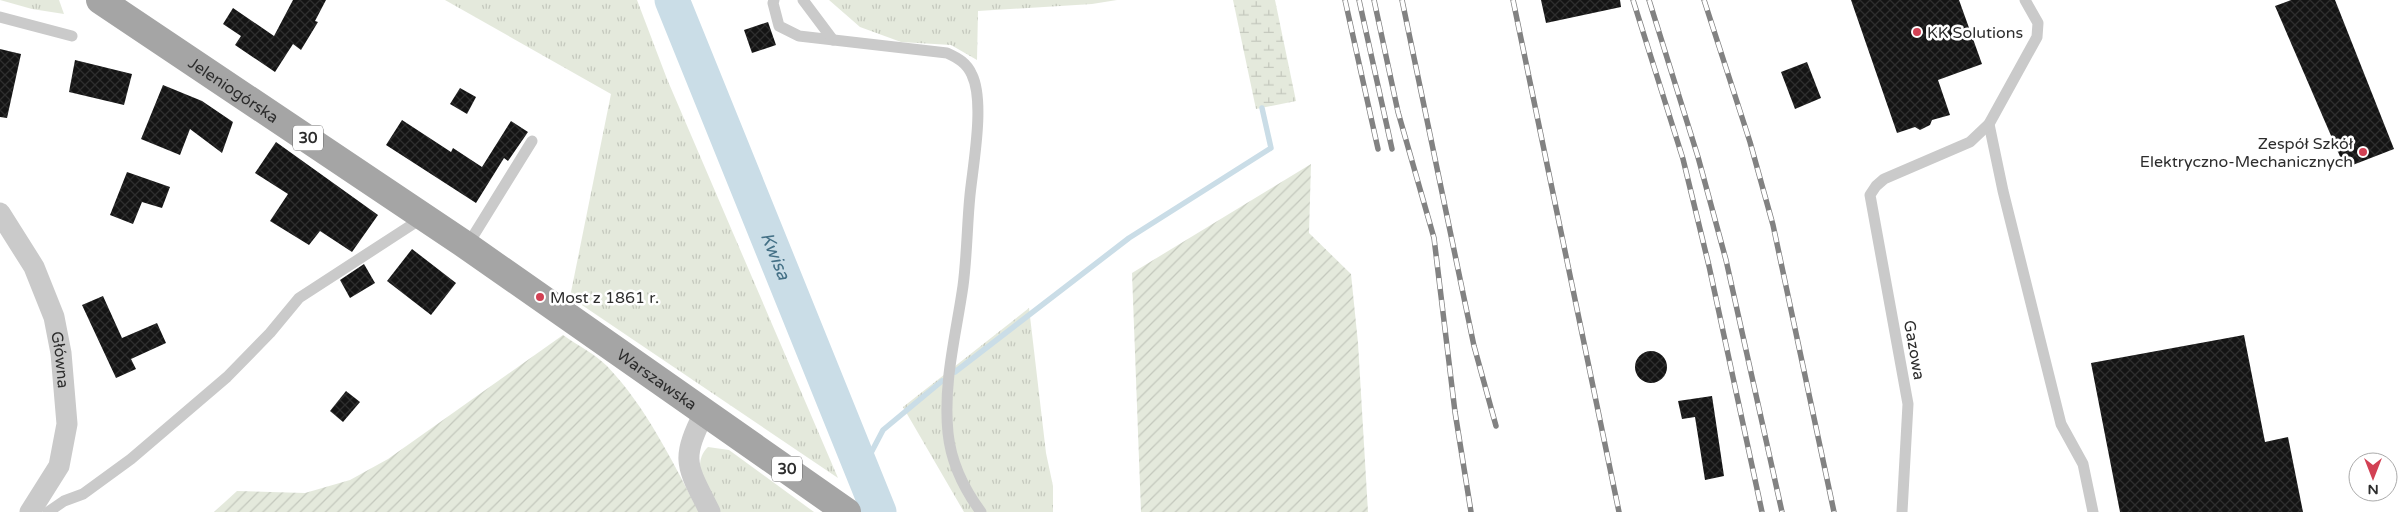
<svg xmlns="http://www.w3.org/2000/svg" width="2408" height="512" viewBox="0 0 2408 512" font-family="'Varela Round',sans-serif">
<style>
.grass{fill:url(#grass-tufts)}
.wetland{fill:url(#wetland-marsh)}
.garden{fill:url(#garden-furrows)}
.lines{fill:none;stroke-linecap:round;stroke-linejoin:round}
.stream{stroke:#cadde7;stroke-width:5.5}
.river{stroke:#cadde7;stroke-width:35}
.building{fill:url(#building-cross-hatch)}
.lane{stroke:#cacaca;stroke-width:11}
.street{stroke:#cacaca;stroke-width:21}
.primary{stroke:#a5a5a5;stroke-width:28}
.rail-casing{stroke:#828282;stroke-width:5.5}
.rail{stroke:#fff;stroke-width:4;stroke-dasharray:11;stroke-linecap:butt}
.poi-dot{fill:#d24154;stroke:#fff;stroke-width:2}
.labels{text-anchor:middle;stroke-width:5;stroke-linejoin:round;paint-order:stroke}
.shield{fill:#fff;stroke:#6c6c6c;stroke-width:1}
.shield-label{font-size:15px;font-weight:bold;fill:#2d2d2d}
.poi-label{font-size:16px;fill:#2d2d2d;stroke:#fff;text-anchor:start}
.street-label{font-size:16px;fill:#2d2d2d;stroke:#fff}
.water-label{font-size:18px;font-style:italic;fill:#447086;stroke:#fff}
</style>
<defs>
<pattern id="grass-tufts" width="24" height="20" patternUnits="userSpaceOnUse" patternTransform="scale(1.25)"><rect width="24" height="20" fill="#e4e9dc"/><path d="M3 7l-1-3M5 7V3M7 7l1-3M15 17l-1-3M17 17v-4M19 17l1-3" fill="none" stroke="#c4c8bd"/></pattern>
<pattern id="wetland-marsh" width="20" height="14" patternUnits="userSpaceOnUse" patternTransform="scale(1.25)"><rect width="20" height="14" fill="#e4e9dc"/><path d="M1 5h8M5 5V1M11 12h8M15 12V8" fill="none" stroke="#c4c8bd"/></pattern>
<pattern id="garden-furrows" width="10" height="10" patternUnits="userSpaceOnUse" patternTransform="scale(1.25)"><rect width="10" height="10" fill="#e4e9dc"/><path d="M-1 1l2-2M0 10L10 0M9 11l2-2" fill="none" stroke="#c4c8bd"/></pattern>
<pattern id="building-cross-hatch" width="8" height="8" patternUnits="userSpaceOnUse" patternTransform="scale(1.25)"><rect width="8" height="8" fill="#141414"/><path d="M0 0l8 8M0 8l8-8" fill="none" stroke="#2e2e2e"/></pattern>
</defs>
<rect width="100%" height="100%" fill="#fff"/>
<g class="grass">
<path d="M 0,0 L 59,0 L 64,14 L 32,9 Z"/>
<path d="M 445,0 L 637,0 L 667,79 L 838,478 L 570,297 L 611,94 Z"/>
<path d="M 829,0 L 1117,0 L 1092,4 L 978,11 L 977,60 L 951,45 L 901,42 L 860,27 Z"/>
<path d="M 1029,308 L 1046,453 L 1053,486 L 1053,512 L 964,512 L 903,407 Z"/>
<path d="M 708,447 L 729,450 L 814,512 L 718,512 C 709,493 689,465 708,447 Z"/>
</g>
<path class="wetland" d="M 1233,0 L 1275,0 L 1296,101 L 1256,109 Z"/>
<g class="garden">
<path d="M 1311,164 L 1309,233 L 1351,274 L 1358,343 L 1368,512 L 1141,512 L 1132,273 Z"/>
<path d="M 563,335 C 577,345 595,354 607,366 C 647,408 672,461 699,512 L 214,512 L 237,491 L 305,493 L 350,480 L 388,459 Z"/>
</g>
<g class="lines">
<g class="stream">
<path d="M 955,372 L 1129,238 L 1271,148 L 1262,108"/>
<path d="M 862,470 L 883,430 L 942,381"/>
</g>
<path class="river" id="s1" d="M 672,0 L 879,512"/>
</g>
<g class="building">
<path d="M 293,0 L 326,0 L 315,21 L 318,22 L 301,50 L 293,44 L 275,72 L 235,45 L 241,36 L 223,24 L 233,8 L 274,36 Z"/>
<path d="M 1541,0 L 1620,0 L 1621,7 L 1546,23 Z"/>
<path d="M 1851,0 L 1959,0 L 1982,64 L 1938,80 L 1950,115 L 1932,120 L 1930,125 L 1920,130 L 1915,127 L 1897,133 Z"/>
<path d="M 2291,0 L 2335,0 L 2394,149 L 2345,168 L 2275,6 Z"/>
<path d="M 768,22 L 776,45 L 752,53 L 744,30 Z"/>
<path d="M 0,49 L 21,54 L 7,118 L 0,117 Z"/>
<path d="M 75,60 L 132,74 L 124,105 L 69,92 Z"/>
<path d="M 1807,62 L 1821,98 L 1795,109 L 1781,72 Z"/>
<path d="M 163,85 L 202,101 L 233,122 L 222,153 L 190,129 L 180,155 L 141,139 Z"/>
<path d="M 460,88 L 476,97 L 467,114 L 450,104 Z"/>
<path d="M 402,120 L 451,152 L 453,148 L 482,167 L 511,121 L 528,132 L 508,161 L 504,158 L 476,203 L 386,145 Z"/>
<path d="M 276,142 L 378,215 L 352,252 L 320,231 L 309,245 L 270,221 L 288,194 L 255,173 Z"/>
<path d="M 127,172 L 170,187 L 162,208 L 142,202 L 133,224 L 110,215 Z"/>
<path d="M 412,249 L 456,283 L 431,315 L 387,281 Z"/>
<path d="M 364,264 L 375,283 L 350,298 L 340,280 Z"/>
<path d="M 103,296 L 122,338 L 157,323 L 166,343 L 131,359 L 136,369 L 116,378 L 82,305 Z"/>
<path d="M 2244,335 L 2265,442 L 2288,437 L 2303,512 L 2120,512 L 2091,363 Z"/>
<circle cx="1651" cy="367" r="16"/>
<path d="M 346,391 L 360,402 L 343,422 L 330,411 Z"/>
<path d="M 1712,396 L 1724,476 L 1705,480 L 1695,417 L 1682,419 L 1678,401 Z"/>
</g>
<g class="lines">
<g class="lane">
<path d="M 774,0 L 773,3 L 779,26 L 799,36 L 947,53 C 958,58 967,63 972,75 C 985,102 973,165 970,195 C 967,225 967,256 963,286 C 956,335 943,382 948,433 C 951,462 964,489 981,512"/>
<path d="M 803,0 L 833,40"/>
<path d="M 0,17 L 72,36"/>
<path d="M 1989,124 L 2003,191 L 2061,424 L 2083,464 L 2093,512"/>
<path d="M 467,246 L 532,141"/>
<path d="M 48,512 L 64,501 L 83,494 L 131,459 L 227,377 L 270,333 L 299,298 L 413,224 L 421,214"/>
<path d="M 1902,512 L 1908,404 L 1870,195 L 1876,186 L 1884,179 L 1970,142 L 1989,124 L 2037,37 L 2038,23 L 2025,0"/>
</g>
<g class="street">
<path id="s2" d="M 0,213 L 34,267 L 54,317 L 61,353 L 67,424 L 59,466 L 30,512"/>
<path d="M 705,411 C 680,461 686,464 710,512"/>
</g>
<path class="primary" id="s3" d="M 100,0 L 467,246 L 847,512"/>
<g class="rail-casing">
<g id="rail">
<path d="M 1345,0 L 1378,149"/>
<path d="M 1359,0 L 1392,149"/>
<path d="M 1374,0 L 1398,112 L 1434,238 L 1455,412 L 1471,512"/>
<path d="M 1402,0 L 1474,346 L 1496,426"/>
<path d="M 1513,0 L 1619,512"/>
<path d="M 1633,0 L 1683,159 L 1709,266 L 1762,512"/>
<path d="M 1649,0 L 1698,157 L 1726,260 L 1782,512"/>
<path d="M 1704,0 L 1750,142 L 1773,225 L 1834,512"/>
</g>
</g>
<use href="#rail" class="rail"/>
</g>
<g class="poi-dot">
<circle cx="1917" cy="32" r="5"/>
<circle cx="2363" cy="152" r="5"/>
<circle cx="540" cy="297" r="5"/>
</g>
<g class="labels">
<g class="shield">
<rect x="293" y="125.5" width="30" height="25" rx="4"/>
<rect x="772" y="456.5" width="30" height="25" rx="4"/>
</g>
<g class="shield-label">
<text x="308" y="143">30</text>
<text x="787" y="474">30</text>
</g>
<g class="poi-label">
<text x="1927" y="38">KK Solutions</text>
<text x="2353" y="149" text-anchor="end">Zespół Szkół<tspan x="2353" dy="18">Elektryczno-Mechanicznych</tspan></text>
<text x="550" y="303">Most z 1861 r.</text>
</g>
<g class="street-label">
<text dy="6" stroke="none"><textPath href="#s3" startOffset="161">Jeleniogórska</textPath></text>
<text transform="translate(1915 350) rotate(80)" y="6">Gazowa</text>
<text dy="6" stroke="none"><textPath href="#s2" startOffset="161">Główna</textPath></text>
<text dy="6" stroke="none"><textPath href="#s3" startOffset="674">Warszawska</textPath></text>
</g>
<g class="water-label">
<text dy="6" stroke="none"><textPath href="#s1" startOffset="276">Kwisa</textPath></text>
</g>
</g>
<g transform="translate(2373 477) rotate(180)"><circle r="24" fill="#ffffff" stroke="#ababab"/>
<path d="M0-4L9 19L0 12L-9 19Z" fill="#d24154"/>
<text y="-8" font-size="14" font-weight="bold" text-anchor="middle" fill="#2d2d2d">N</text>
</g>
</svg>
